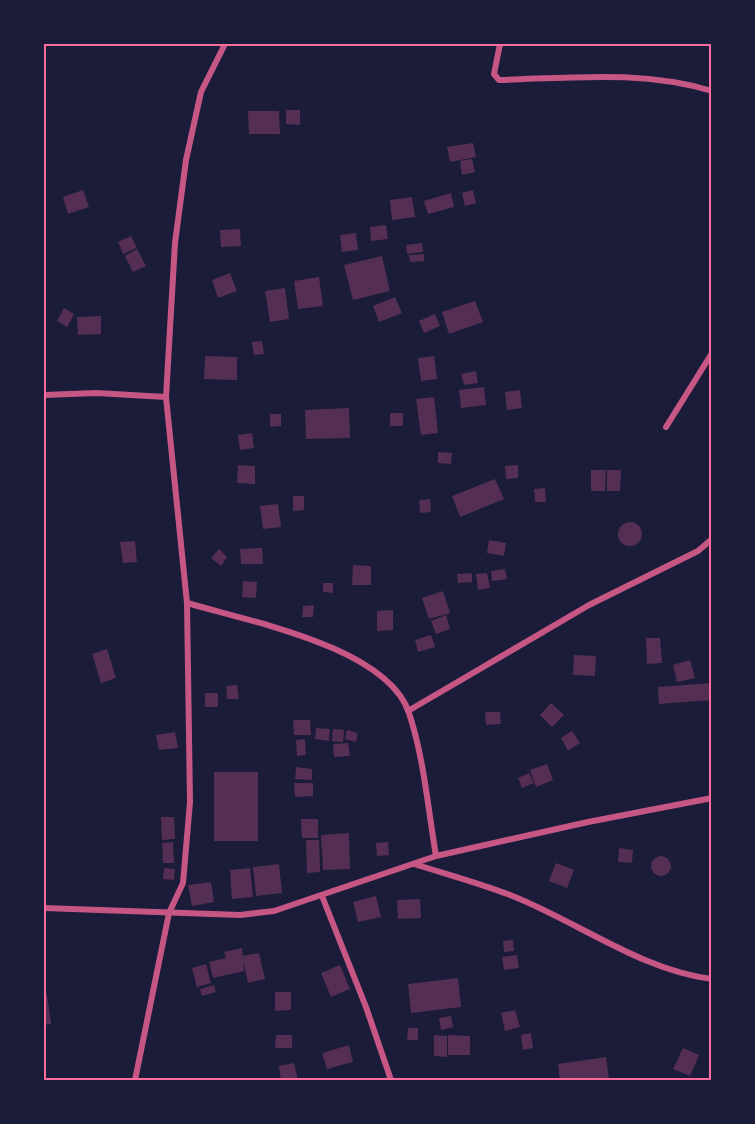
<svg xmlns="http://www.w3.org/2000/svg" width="755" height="1124" viewBox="0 0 755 1124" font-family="Rubik,sans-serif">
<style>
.building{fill:#542f53}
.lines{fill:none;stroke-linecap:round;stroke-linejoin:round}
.minor{stroke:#c65784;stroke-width:6}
.neatline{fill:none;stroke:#ff6b9d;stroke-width:2}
</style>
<rect width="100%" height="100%" fill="#1b1b3a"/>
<g class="building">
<path d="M 286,110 L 300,110 L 300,125 L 286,124 Z"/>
<path d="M 248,111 L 279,111 L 280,134 L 249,134 Z"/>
<path d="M 473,143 L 476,157 L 450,162 L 447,147 Z"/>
<path d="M 472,159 L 475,172 L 462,175 L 460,161 Z"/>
<path d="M 83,190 L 89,207 L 68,214 L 63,197 Z"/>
<path d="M 473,190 L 476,203 L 465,206 L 462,193 Z"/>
<path d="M 451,193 L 454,207 L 428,214 L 424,201 Z"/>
<path d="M 412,197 L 415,217 L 392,220 L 390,200 Z"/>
<path d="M 386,225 L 388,239 L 371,241 L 370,227 Z"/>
<path d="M 240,229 L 241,246 L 221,247 L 220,230 Z"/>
<path d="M 356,233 L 358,250 L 342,252 L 340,235 Z"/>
<path d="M 131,236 L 137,248 L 123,254 L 118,242 Z"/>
<path d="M 422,243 L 423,252 L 407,254 L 406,245 Z"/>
<path d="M 137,249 L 146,266 L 133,272 L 125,256 Z"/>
<path d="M 424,254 L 424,261 L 410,262 L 409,255 Z"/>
<path d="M 382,256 L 390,291 L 353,300 L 344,265 Z"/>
<path d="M 230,273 L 237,291 L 218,298 L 212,280 Z"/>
<path d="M 319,277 L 323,306 L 298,309 L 294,281 Z"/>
<path d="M 285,288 L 289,319 L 270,322 L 265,291 Z"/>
<path d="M 395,297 L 402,313 L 379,322 L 373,306 Z"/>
<path d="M 475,301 L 483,322 L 449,334 L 442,312 Z"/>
<path d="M 64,308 L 74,314 L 67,327 L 57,321 Z"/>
<path d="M 435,314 L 440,326 L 424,333 L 419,321 Z"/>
<path d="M 101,316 L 101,334 L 78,335 L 77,317 Z"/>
<path d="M 262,341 L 264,354 L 254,355 L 252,342 Z"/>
<path d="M 205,356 L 237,357 L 237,380 L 204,379 Z"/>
<path d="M 434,356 L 437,379 L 421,381 L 418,358 Z"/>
<path d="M 476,371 L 478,383 L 464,385 L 461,374 Z"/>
<path d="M 484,387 L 486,405 L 461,408 L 459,390 Z"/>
<path d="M 520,390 L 522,408 L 507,410 L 505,392 Z"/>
<path d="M 434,397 L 438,433 L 421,435 L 416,399 Z"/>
<path d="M 349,408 L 350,438 L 306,439 L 305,410 Z"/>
<rect x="390" y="413" width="13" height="13"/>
<path d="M 270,414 L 281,414 L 281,426 L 270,427 Z"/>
<path d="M 252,433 L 254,448 L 240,450 L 238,435 Z"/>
<path d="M 438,452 L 452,453 L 451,464 L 438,463 Z"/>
<path d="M 238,465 L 255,466 L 255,484 L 237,483 Z"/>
<path d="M 518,465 L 518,478 L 506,479 L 505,466 Z"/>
<path d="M 591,470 L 606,470 L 605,491 L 591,491 Z"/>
<path d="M 607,470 L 621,470 L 620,491 L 607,491 Z"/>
<path d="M 495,479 L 504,499 L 460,517 L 452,496 Z"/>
<path d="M 545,488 L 546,502 L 535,502 L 534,489 Z"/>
<path d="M 293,496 L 304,496 L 304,510 L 293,511 Z"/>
<path d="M 430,499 L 431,512 L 420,513 L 419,500 Z"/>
<path d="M 278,504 L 281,527 L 263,529 L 260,506 Z"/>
<circle cx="630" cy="534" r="12"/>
<path d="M 489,540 L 506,543 L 504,556 L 487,553 Z"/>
<path d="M 135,541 L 137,562 L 123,563 L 120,542 Z"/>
<path d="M 262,548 L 263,564 L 241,564 L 240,549 Z"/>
<path d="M 219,549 L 227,557 L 221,566 L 211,558 Z"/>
<path d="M 353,565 L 371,566 L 371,585 L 352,585 Z"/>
<path d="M 505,569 L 507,579 L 492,581 L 491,571 Z"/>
<path d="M 472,573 L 472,582 L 458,583 L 457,574 Z"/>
<path d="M 487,573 L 490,588 L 478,590 L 476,574 Z"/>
<path d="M 243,581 L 257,582 L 256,598 L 242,597 Z"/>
<path d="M 323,583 L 333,583 L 333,593 L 323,592 Z"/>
<path d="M 443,591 L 450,613 L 429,619 L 422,598 Z"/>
<path d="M 314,605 L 313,617 L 302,617 L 303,606 Z"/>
<path d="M 393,610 L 393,630 L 377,631 L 377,611 Z"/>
<path d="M 446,615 L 450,629 L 436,634 L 431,621 Z"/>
<path d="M 431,635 L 435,647 L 418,652 L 415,640 Z"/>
<path d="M 646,638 L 660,638 L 662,663 L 647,664 Z"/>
<path d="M 107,649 L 116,678 L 101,683 L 92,654 Z"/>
<path d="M 574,655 L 596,656 L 595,676 L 573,675 Z"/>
<path d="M 690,660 L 695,678 L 677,682 L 673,665 Z"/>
<path d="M 712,683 L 712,700 L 659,704 L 658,687 Z"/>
<path d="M 237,685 L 239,699 L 227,699 L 226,686 Z"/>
<rect x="205" y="693" width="13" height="14"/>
<path d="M 551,703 L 564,715 L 552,727 L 540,715 Z"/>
<path d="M 485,712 L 500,712 L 501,724 L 486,725 Z"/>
<path d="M 293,720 L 310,720 L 311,735 L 294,735 Z"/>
<path d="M 316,728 L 330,729 L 329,741 L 315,739 Z"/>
<path d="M 333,729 L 344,730 L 343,742 L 332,741 Z"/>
<path d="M 347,730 L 358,733 L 356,742 L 345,739 Z"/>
<path d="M 572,731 L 580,743 L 568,751 L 561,738 Z"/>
<path d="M 175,732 L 178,748 L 159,750 L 156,735 Z"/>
<path d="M 305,739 L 306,755 L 297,756 L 296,740 Z"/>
<path d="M 348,743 L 350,756 L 334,757 L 333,744 Z"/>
<path d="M 547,764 L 553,780 L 536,787 L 530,770 Z"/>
<path d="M 296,767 L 312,769 L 312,780 L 295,779 Z"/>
<rect x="214" y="772" width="44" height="69"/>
<path d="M 529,773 L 534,783 L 522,788 L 518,778 Z"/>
<path d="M 294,783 L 313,783 L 313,796 L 295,797 Z"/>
<path d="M 161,817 L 174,817 L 175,839 L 162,840 Z"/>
<path d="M 301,819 L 318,819 L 318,838 L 302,838 Z"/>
<path d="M 349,833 L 350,869 L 323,870 L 321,835 Z"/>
<path d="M 306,840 L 319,840 L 320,872 L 307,873 Z"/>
<path d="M 173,842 L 174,863 L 163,863 L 162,843 Z"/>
<path d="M 388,842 L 389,855 L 377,856 L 376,843 Z"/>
<path d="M 619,848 L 633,850 L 632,863 L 618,862 Z"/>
<circle cx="661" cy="866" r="10"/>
<path d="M 556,863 L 574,870 L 567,888 L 549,881 Z"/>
<path d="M 279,864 L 282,893 L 256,896 L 253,867 Z"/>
<path d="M 164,868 L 175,869 L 174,880 L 163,879 Z"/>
<path d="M 250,868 L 253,897 L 232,899 L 230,870 Z"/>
<path d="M 211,882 L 214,902 L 192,906 L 188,885 Z"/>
<path d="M 376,896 L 381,917 L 358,922 L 353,902 Z"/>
<path d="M 420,899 L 421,918 L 398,919 L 397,900 Z"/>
<path d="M 513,940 L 514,951 L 504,952 L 503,941 Z"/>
<path d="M 242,948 L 244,971 L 213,978 L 209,962 L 226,958 L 224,952 Z"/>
<path d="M 259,953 L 265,979 L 248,983 L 242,956 Z"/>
<path d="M 517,955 L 519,968 L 504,970 L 502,957 Z"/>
<path d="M 206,964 L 211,983 L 197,987 L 192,968 Z"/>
<path d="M 340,965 L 350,989 L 331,997 L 321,973 Z"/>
<path d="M 458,978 L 461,1007 L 411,1013 L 408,984 Z"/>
<path d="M 214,985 L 216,992 L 202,996 L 200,989 Z"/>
<path d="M 275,992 L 291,992 L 291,1010 L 275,1011 Z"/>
<path d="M 44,994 L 47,994 L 51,1024 L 44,1025 Z"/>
<path d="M 515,1010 L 520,1027 L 505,1031 L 501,1013 Z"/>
<path d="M 451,1016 L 453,1027 L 441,1030 L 439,1018 Z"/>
<path d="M 408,1028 L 418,1028 L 418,1040 L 407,1040 Z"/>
<path d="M 531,1033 L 533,1048 L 523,1050 L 521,1035 Z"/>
<path d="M 276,1035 L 292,1035 L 292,1048 L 275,1048 Z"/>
<path d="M 434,1035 L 447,1036 L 447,1057 L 434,1056 Z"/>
<path d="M 448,1035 L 470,1036 L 470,1055 L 448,1055 Z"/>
<path d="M 349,1045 L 353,1062 L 327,1069 L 322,1053 Z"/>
<path d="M 683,1048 L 699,1055 L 690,1076 L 673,1069 Z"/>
<path d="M 606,1057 L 609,1080 L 560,1080 L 558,1064 Z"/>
<path d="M 294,1063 L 298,1080 L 281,1080 L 279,1066 Z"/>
</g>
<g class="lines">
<g class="minor">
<path d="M 500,44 L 494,74 L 499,80 C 571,78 642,70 712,91"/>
<path d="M 44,395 L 96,393 L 166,397"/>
<path d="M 666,427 L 712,353"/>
<path d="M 187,603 C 248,621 387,647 409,713 C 424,758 428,809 436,856"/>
<path d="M 408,711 L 589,605 L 698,551 L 712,539"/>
<path d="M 414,864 C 446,874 479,883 510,895 C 575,920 642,971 712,979"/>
<path d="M 322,896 L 366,1007 L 391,1080"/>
<path d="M 44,908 L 240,915 L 274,911 L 436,856 L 588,822 L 712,798"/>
<path d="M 135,1080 L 169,913 L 183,883 L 190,802 L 187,603 L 166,397 L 175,243 L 186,160 L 201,92 L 225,44"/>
</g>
</g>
<rect width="755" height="1124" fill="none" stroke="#1b1b3a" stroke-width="90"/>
<rect x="45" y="45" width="665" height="1034" class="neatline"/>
</svg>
